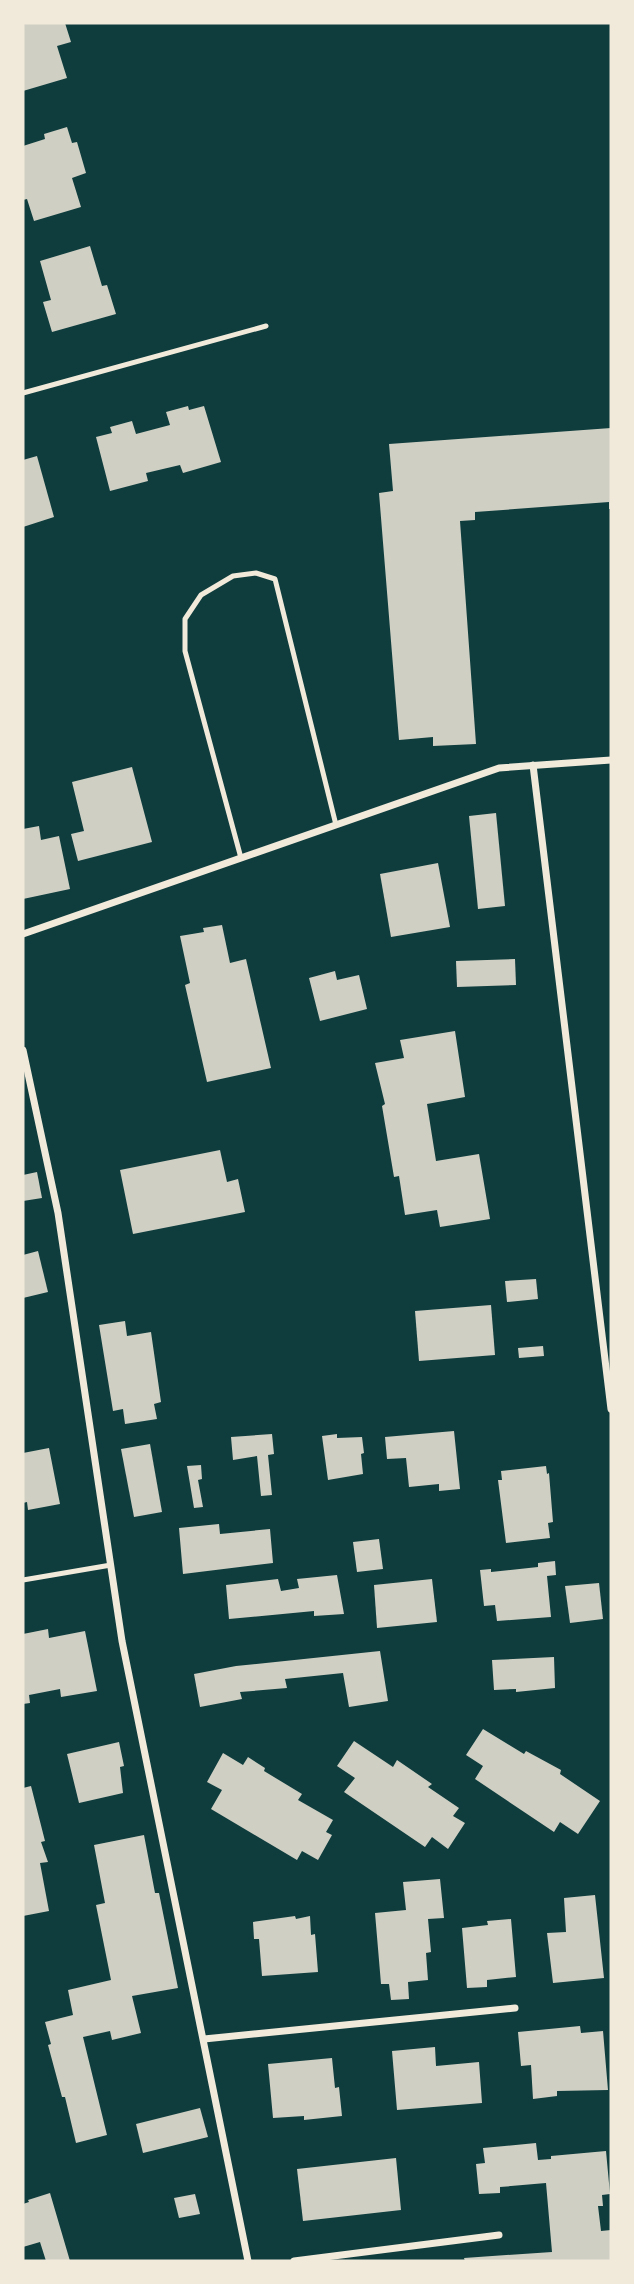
<svg xmlns="http://www.w3.org/2000/svg" width="634" height="2284" viewBox="0 0 634 2284" font-family="'Public Sans',sans-serif">
<style>
.building{fill:#cfcfc3}
.lines{fill:none;stroke-linecap:round;stroke-linejoin:round}
.service{stroke:#f1e9da;stroke-width:5}
.minor{stroke:#f1e9da;stroke-width:7}
</style>
<rect width="100%" height="100%" fill="#0f3d3e"/>
<g class="building">
<path d="M 23,23 L 65,23 L 71,42 L 57,46 L 67,78 L 23,91 Z"/>
<path d="M 67,127 L 72,143 L 77,142 L 86,173 L 72,178 L 81,207 L 34,221 L 27,199 L 23,200 L 23,146 L 45,139 L 44,134 Z"/>
<path d="M 90,246 L 102,286 L 107,285 L 116,314 L 52,332 L 43,302 L 51,300 L 40,261 Z"/>
<path d="M 188,406 L 189,410 L 204,406 L 221,462 L 183,473 L 180,465 L 146,473 L 148,481 L 110,491 L 96,437 L 112,433 L 110,427 L 132,421 L 136,434 L 170,425 L 166,412 Z"/>
<path d="M 611,428 L 611,509 L 609,509 L 609,502 L 475,512 L 475,520 L 460,521 L 476,744 L 433,746 L 433,737 L 399,740 L 379,493 L 393,491 L 389,444 Z"/>
<path d="M 37,456 L 54,517 L 23,527 L 23,460 Z"/>
<path d="M 132,767 L 152,842 L 78,861 L 71,834 L 84,831 L 72,782 Z"/>
<path d="M 496,813 L 505,906 L 478,909 L 469,816 Z"/>
<path d="M 39,826 L 41,840 L 59,836 L 70,889 L 23,899 L 23,829 Z"/>
<path d="M 438,863 L 450,927 L 391,937 L 380,874 Z"/>
<path d="M 222,925 L 230,963 L 246,959 L 271,1068 L 207,1082 L 185,985 L 190,983 L 180,936 L 204,932 L 203,928 Z"/>
<path d="M 515,959 L 516,985 L 457,987 L 456,961 Z"/>
<path d="M 335,971 L 337,980 L 359,975 L 367,1009 L 320,1021 L 309,978 Z"/>
<path d="M 455,1031 L 465,1097 L 427,1104 L 436,1161 L 479,1154 L 490,1219 L 440,1227 L 437,1210 L 405,1215 L 399,1176 L 394,1177 L 382,1106 L 385,1104 L 375,1063 L 404,1058 L 400,1040 Z"/>
<path d="M 220,1150 L 227,1182 L 238,1179 L 245,1212 L 133,1234 L 120,1170 Z"/>
<path d="M 37,1172 L 42,1198 L 23,1201 L 23,1175 Z"/>
<path d="M 38,1251 L 48,1292 L 23,1298 L 23,1255 Z"/>
<path d="M 536,1279 L 538,1299 L 507,1302 L 505,1281 Z"/>
<path d="M 491,1305 L 495,1355 L 419,1361 L 415,1311 Z"/>
<path d="M 125,1321 L 127,1336 L 151,1332 L 161,1402 L 154,1404 L 157,1419 L 125,1424 L 123,1409 L 113,1411 L 99,1325 Z"/>
<path d="M 543,1346 L 544,1356 L 519,1358 L 518,1348 Z"/>
<path d="M 454,1431 L 460,1489 L 439,1491 L 439,1484 L 409,1487 L 406,1458 L 387,1459 L 385,1437 Z"/>
<path d="M 272,1434 L 274,1454 L 268,1455 L 272,1495 L 261,1496 L 257,1456 L 233,1460 L 231,1437 Z"/>
<path d="M 337,1434 L 337,1438 L 362,1437 L 364,1453 L 361,1454 L 363,1474 L 328,1480 L 322,1436 Z"/>
<path d="M 150,1444 L 162,1512 L 134,1517 L 121,1449 Z"/>
<path d="M 49,1448 L 60,1504 L 28,1510 L 27,1502 L 23,1503 L 23,1453 Z"/>
<path d="M 201,1465 L 202,1479 L 198,1480 L 203,1507 L 194,1508 L 187,1466 Z"/>
<path d="M 546,1466 L 547,1474 L 549,1473 L 553,1522 L 548,1523 L 550,1538 L 506,1543 L 498,1480 L 502,1480 L 501,1471 Z"/>
<path d="M 219,1524 L 220,1534 L 270,1529 L 273,1563 L 183,1574 L 179,1528 Z"/>
<path d="M 379,1539 L 383,1569 L 357,1572 L 353,1542 Z"/>
<path d="M 555,1561 L 556,1575 L 547,1576 L 551,1617 L 497,1621 L 495,1605 L 484,1606 L 480,1570 L 491,1569 L 491,1572 L 538,1567 L 538,1563 Z"/>
<path d="M 337,1575 L 344,1614 L 314,1616 L 314,1611 L 229,1619 L 226,1585 L 278,1579 L 281,1591 L 299,1588 L 297,1579 Z"/>
<path d="M 432,1579 L 437,1622 L 377,1628 L 374,1585 Z"/>
<path d="M 599,1583 L 603,1619 L 570,1623 L 565,1586 Z"/>
<path d="M 48,1629 L 49,1638 L 85,1631 L 97,1691 L 61,1697 L 60,1689 L 29,1695 L 30,1703 L 23,1704 L 23,1634 Z"/>
<path d="M 380,1651 L 388,1701 L 349,1707 L 343,1673 L 285,1679 L 287,1688 L 240,1692 L 242,1699 L 200,1707 L 194,1674 L 236,1666 Z"/>
<path d="M 554,1657 L 555,1688 L 516,1692 L 516,1689 L 494,1690 L 492,1660 Z"/>
<path d="M 483,1729 L 524,1754 L 526,1751 L 561,1770 L 560,1774 L 600,1801 L 578,1834 L 560,1822 L 554,1832 L 475,1779 L 483,1766 L 466,1755 Z"/>
<path d="M 354,1741 L 393,1767 L 397,1760 L 432,1784 L 428,1787 L 459,1808 L 453,1816 L 465,1823 L 448,1849 L 432,1837 L 425,1847 L 344,1792 L 355,1778 L 337,1766 Z"/>
<path d="M 119,1742 L 124,1766 L 120,1767 L 123,1793 L 79,1803 L 67,1754 Z"/>
<path d="M 223,1753 L 243,1765 L 248,1757 L 265,1768 L 264,1771 L 302,1794 L 298,1800 L 333,1820 L 326,1832 L 332,1835 L 318,1860 L 302,1851 L 297,1860 L 211,1809 L 222,1790 L 207,1782 Z"/>
<path d="M 31,1786 L 45,1841 L 41,1842 L 48,1862 L 40,1863 L 49,1911 L 23,1916 L 23,1788 Z"/>
<path d="M 144,1835 L 155,1893 L 159,1893 L 178,1988 L 132,1996 L 141,2033 L 112,2040 L 110,2031 L 83,2037 L 107,2135 L 76,2143 L 65,2097 L 62,2097 L 48,2045 L 51,2044 L 45,2022 L 73,2015 L 68,1990 L 111,1980 L 96,1905 L 105,1903 L 94,1845 Z"/>
<path d="M 440,1879 L 444,1918 L 428,1919 L 431,1952 L 426,1953 L 428,1980 L 408,1982 L 409,1999 L 391,2000 L 389,1984 L 381,1984 L 375,1913 L 406,1910 L 403,1882 Z"/>
<path d="M 595,1895 L 604,1978 L 553,1983 L 547,1933 L 566,1932 L 564,1898 Z"/>
<path d="M 295,1916 L 296,1919 L 310,1916 L 311,1935 L 315,1934 L 318,1972 L 262,1976 L 259,1939 L 254,1939 L 253,1922 Z"/>
<path d="M 511,1919 L 516,1977 L 487,1980 L 487,1987 L 467,1988 L 462,1928 L 488,1925 L 487,1921 Z"/>
<path d="M 580,2026 L 581,2033 L 603,2031 L 608,2090 L 557,2091 L 557,2096 L 533,2099 L 531,2065 L 521,2066 L 518,2032 Z"/>
<path d="M 435,2047 L 436,2066 L 479,2062 L 482,2103 L 397,2110 L 392,2051 Z"/>
<path d="M 332,2058 L 335,2088 L 339,2087 L 342,2116 L 304,2120 L 304,2116 L 273,2118 L 268,2064 Z"/>
<path d="M 200,2108 L 208,2137 L 143,2153 L 136,2124 Z"/>
<path d="M 536,2143 L 538,2160 L 551,2159 L 551,2156 L 606,2151 L 610,2194 L 602,2195 L 603,2206 L 598,2206 L 601,2231 L 611,2230 L 611,2261 L 465,2261 L 464,2258 L 552,2252 L 546,2183 L 500,2187 L 500,2193 L 479,2194 L 476,2164 L 485,2163 L 483,2148 Z"/>
<path d="M 396,2158 L 401,2210 L 303,2221 L 297,2169 Z"/>
<path d="M 50,2193 L 70,2261 L 46,2261 L 40,2242 L 23,2247 L 23,2204 L 29,2202 L 28,2200 Z"/>
<path d="M 195,2194 L 200,2214 L 179,2218 L 174,2198 Z"/>
</g>
<g class="lines">
<g class="service">
<path d="M 23,393 L 266,326"/>
<path d="M 241,858 L 185,651 L 185,619 L 201,595 L 233,576 L 256,573 L 275,579 L 336,825"/>
<path d="M 23,1580 L 111,1565"/>
</g>
<g class="minor">
<path d="M 533,765 L 611,1409"/>
<path d="M 23,934 L 499,768 L 611,760"/>
<path d="M 23,1050 L 58,1213 L 122,1641 L 248,2261"/>
<path d="M 204,2039 L 515,2008"/>
<path d="M 294,2261 L 499,2235"/>
</g>
</g>
<rect width="634" height="2284" fill="none" stroke="#f1e9da" stroke-width="49"/>
</svg>
